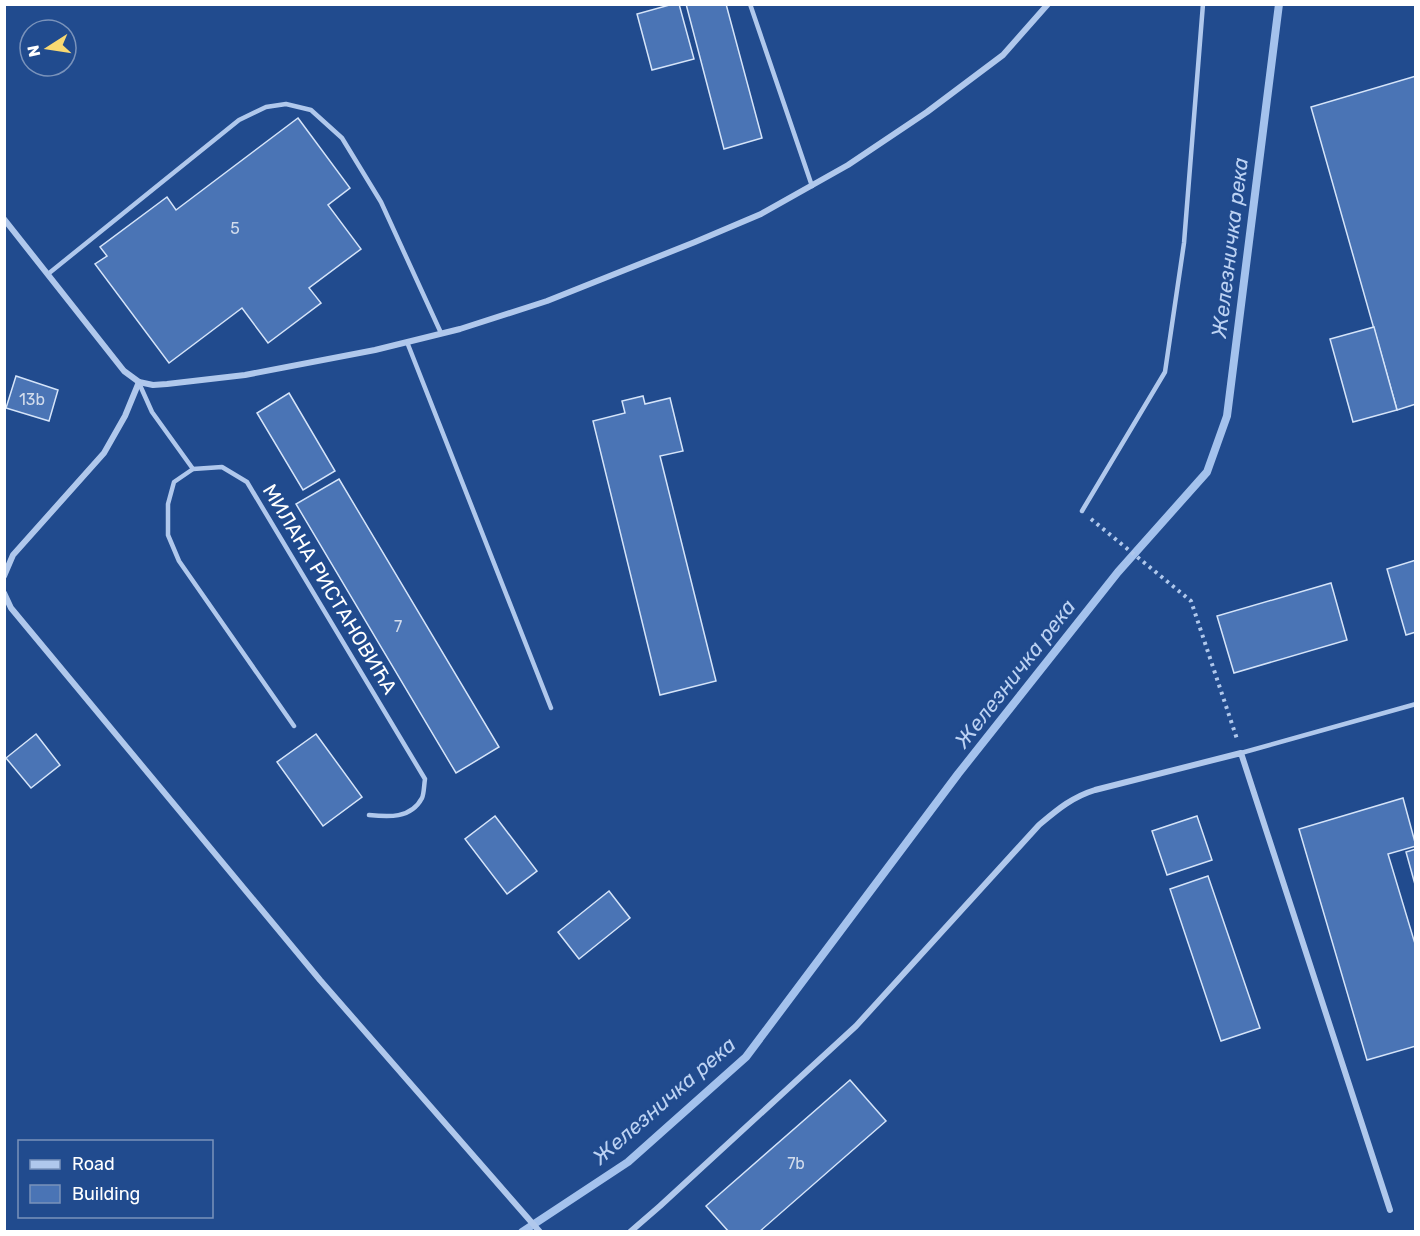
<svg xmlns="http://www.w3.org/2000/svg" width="1420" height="1236" viewBox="0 0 1420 1236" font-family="Rubik,sans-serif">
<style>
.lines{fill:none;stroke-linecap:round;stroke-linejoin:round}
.stream{stroke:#a4c2ed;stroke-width:8}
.building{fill:#4a74b5;stroke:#d5e4f9;stroke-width:1.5}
.path{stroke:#b0c8ec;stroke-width:4;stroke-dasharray:3 4.5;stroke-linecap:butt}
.service{stroke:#b0c8ec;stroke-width:4.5}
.minor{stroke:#b0c8ec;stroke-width:6}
.labels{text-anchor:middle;stroke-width:4.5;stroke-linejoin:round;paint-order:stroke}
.number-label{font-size:16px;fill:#d2dcec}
.street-label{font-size:20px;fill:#fff;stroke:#214b8e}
.water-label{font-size:21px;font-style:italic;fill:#bcd2f3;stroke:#214b8e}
</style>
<rect width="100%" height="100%" fill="#214b8e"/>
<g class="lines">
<path class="stream" d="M 522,1232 L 628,1162 L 746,1057 L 958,774 L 1118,572 L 1207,472 L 1227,416 L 1279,4"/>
</g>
<g class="building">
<path d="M 673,4 L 679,4 L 694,59 L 652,70 L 637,14 Z"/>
<path d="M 686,4 L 726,4 L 762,138 L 724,149 Z"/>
<path d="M 1416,76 L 1416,404 L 1397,410 L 1311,107 Z"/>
<path d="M 298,118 L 350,188 L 328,205 L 361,249 L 309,288 L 321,303 L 268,343 L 242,308 L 169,363 L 95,264 L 107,256 L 100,247 L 167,197 L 176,210 Z"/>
<path d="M 1374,327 L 1397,410 L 1353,422 L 1330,339 Z"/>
<path d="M 16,376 L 58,390 L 49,421 L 6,408 Z"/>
<path d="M 289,393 L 335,471 L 303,490 L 257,413 Z"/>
<path d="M 643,396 L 645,404 L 670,398 L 683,451 L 660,456 L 716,681 L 660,695 L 593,421 L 625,413 L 622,401 Z"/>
<path d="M 339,479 L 499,747 L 456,773 L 296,504 Z"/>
<path d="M 1416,560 L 1416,632 L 1406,635 L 1387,569 Z"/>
<path d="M 1331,583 L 1347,640 L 1234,673 L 1217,616 Z"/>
<path d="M 36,734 L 60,765 L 31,788 L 6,758 Z"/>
<path d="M 316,734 L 362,797 L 323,826 L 277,762 Z"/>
<path d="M 1403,798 L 1416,846 L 1388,854 L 1416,947 L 1416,1046 L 1367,1060 L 1299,829 Z"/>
<path d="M 495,816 L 537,871 L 507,894 L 465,839 Z"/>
<path d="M 1197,816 L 1212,860 L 1167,875 L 1152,831 Z"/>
<path d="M 1416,849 L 1416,888 L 1406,852 Z"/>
<path d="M 1208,876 L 1260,1028 L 1221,1041 L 1170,889 Z"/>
<path d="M 609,891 L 630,918 L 579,959 L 558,932 Z"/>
<path d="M 850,1080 L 886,1121 L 759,1232 L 729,1232 L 706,1206 Z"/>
</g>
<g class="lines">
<path class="path" d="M 1091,519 L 1191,601 L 1237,739"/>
<g class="service">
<path d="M 750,4 L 812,186"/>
<path d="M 48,274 L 239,120 L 266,107 L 286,104 L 311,110 L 342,138 L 381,202 L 441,333"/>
<path d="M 407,342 L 551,708"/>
<path d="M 139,383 L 152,412 L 193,469 L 222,467 L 247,482 L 425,779 C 424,785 424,794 422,798 C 411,819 388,817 369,815"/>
<path d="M 193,469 L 174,482 L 168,504 L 168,535 L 179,561 L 294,726"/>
<path d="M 1082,511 L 1165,372 L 1184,243 L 1203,4"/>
<path d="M 1241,753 L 1416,704"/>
</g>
<g class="minor">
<path d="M 4,219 L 124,371 L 139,382 L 153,385 L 167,384 L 245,375 L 375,350 L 460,329 L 547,301 L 695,242 L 761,214 L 848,165 L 927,112 L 1003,55 L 1048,4"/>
<path d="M 4,576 L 13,555 L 104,453 L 125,416 L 139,382"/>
<path d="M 4,593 L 11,608 L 320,980 L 540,1232"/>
<path d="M 630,1232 L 660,1206 L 856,1026 L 1039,825 C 1057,810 1072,797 1095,790 L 1241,753 L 1390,1210"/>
</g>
</g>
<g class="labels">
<g class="number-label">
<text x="235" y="234">5</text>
<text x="32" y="405">13b</text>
<text x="398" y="632">7</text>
<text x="796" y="1169">7b</text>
</g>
<g class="street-label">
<text transform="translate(330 589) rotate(59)" y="7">МИЛАНА РИСТАНОВИЋА</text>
</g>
<g class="water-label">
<text transform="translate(1230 248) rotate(-83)" y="7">Железничка река</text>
<text transform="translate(1015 674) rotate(-52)" y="7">Железничка река</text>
<text transform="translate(664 1101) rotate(-41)" y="7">Железничка река</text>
</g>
</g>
<rect width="1420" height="1236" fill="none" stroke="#ffffff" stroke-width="12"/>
<rect x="18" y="1140" width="195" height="78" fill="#214b8e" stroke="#7a93bb" stroke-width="1.5"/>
<rect x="30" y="1160" width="30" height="9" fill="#b0c8ec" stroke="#7a93bb" stroke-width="1.5"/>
<text x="72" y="1170" font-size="18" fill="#ffffff">Road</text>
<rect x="30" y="1185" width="30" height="18" fill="#4a74b5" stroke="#7a93bb" stroke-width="1.5"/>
<text x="72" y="1200" font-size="18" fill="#ffffff">Building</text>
<g transform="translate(48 48) rotate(258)"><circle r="28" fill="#214b8e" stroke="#7a93bb" stroke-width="1.5"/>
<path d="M0-4.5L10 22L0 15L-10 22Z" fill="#f9d972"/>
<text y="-9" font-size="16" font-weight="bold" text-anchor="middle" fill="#ffffff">N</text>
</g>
</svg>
